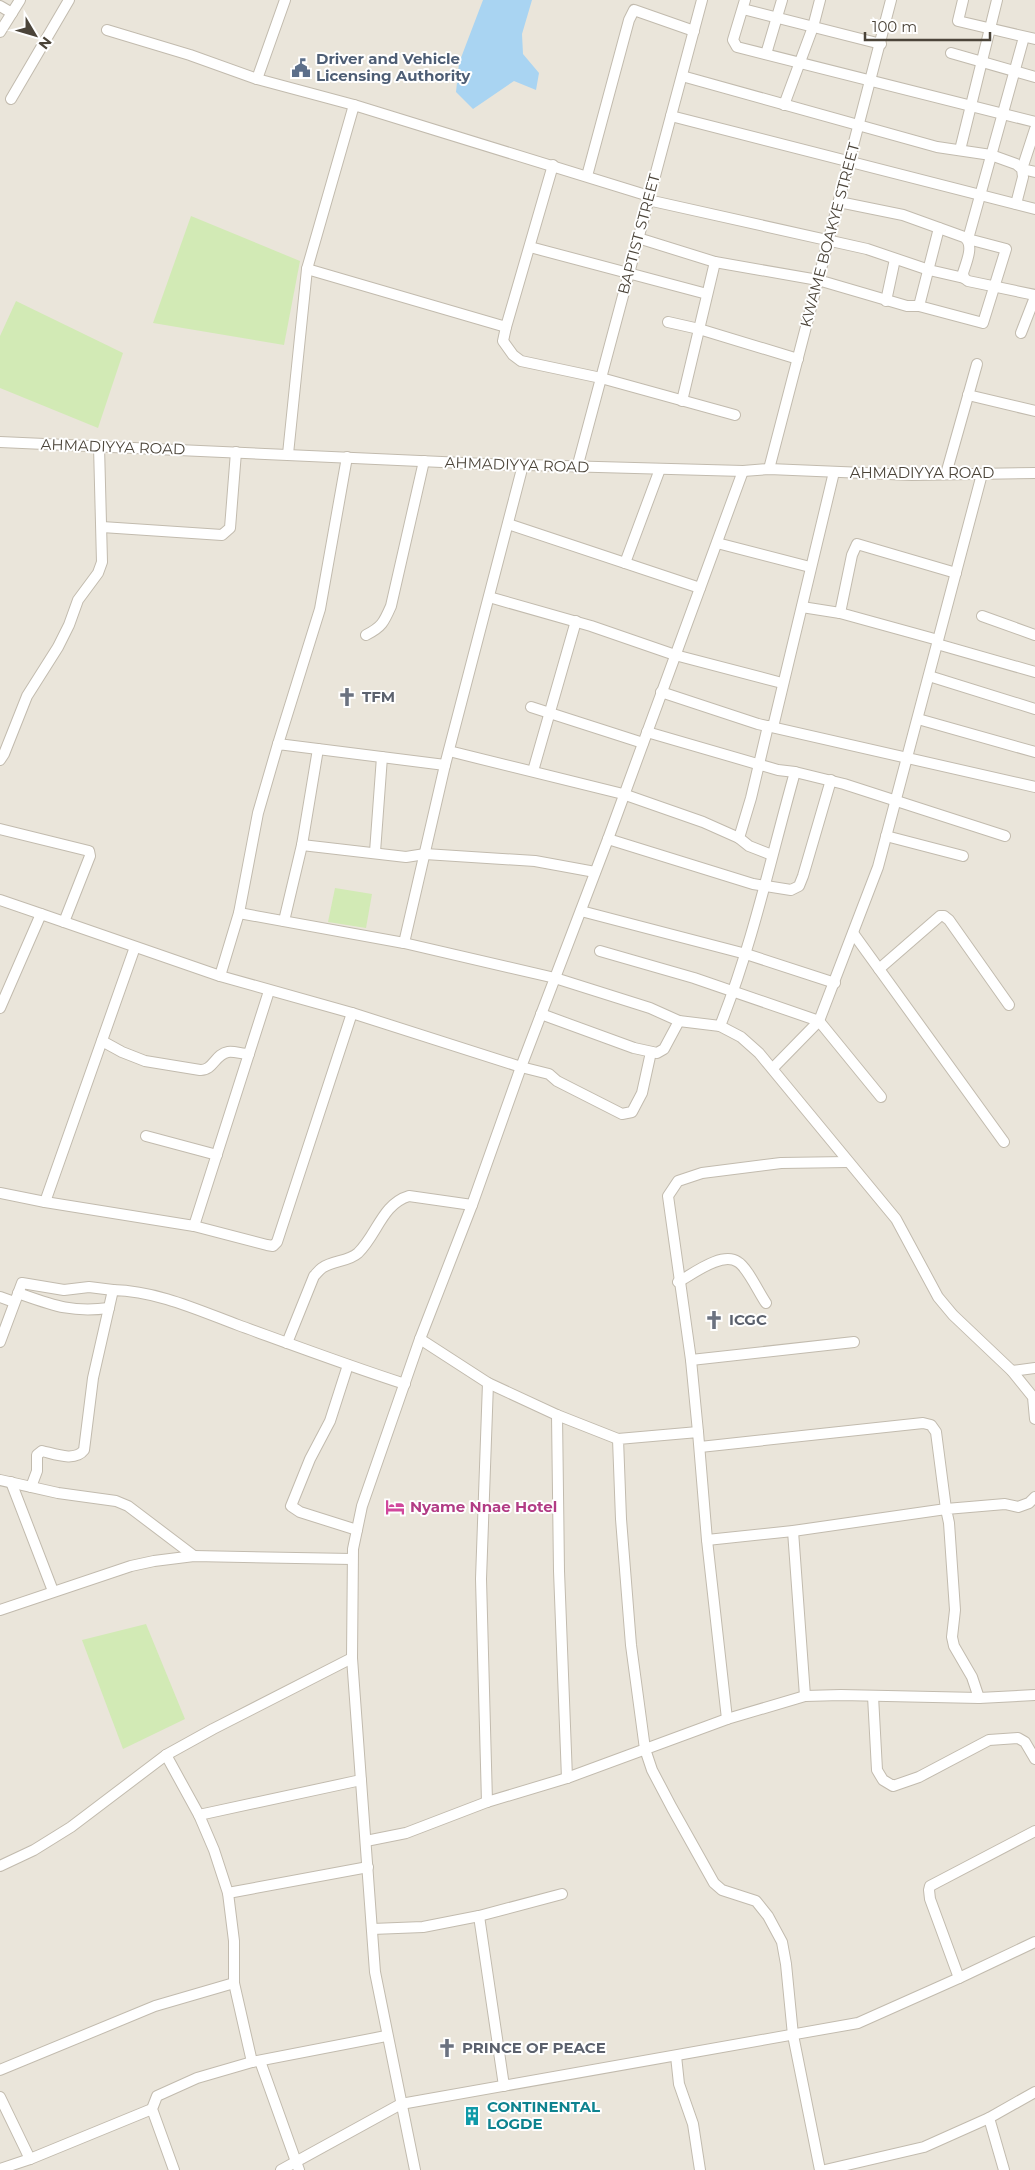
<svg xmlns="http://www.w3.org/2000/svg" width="1035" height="2170" viewBox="0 0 1035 2170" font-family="Montserrat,sans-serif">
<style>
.residential{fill:#eae5da}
.green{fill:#d2eab5}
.water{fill:#a9d4f2}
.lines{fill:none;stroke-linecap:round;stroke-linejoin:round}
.minor-casing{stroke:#c2bbae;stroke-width:12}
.minor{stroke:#fff;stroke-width:10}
.labels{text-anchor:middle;stroke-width:4;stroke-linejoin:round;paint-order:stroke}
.service-label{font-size:15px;font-weight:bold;fill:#4e5e75;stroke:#fff;text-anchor:start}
.street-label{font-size:15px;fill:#4b4439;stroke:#fff}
.worship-label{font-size:15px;font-weight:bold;fill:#5b616d;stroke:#fff;text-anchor:start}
.hotel-label{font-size:15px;font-weight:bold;fill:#b23c85;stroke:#fff;text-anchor:start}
.culture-label{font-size:15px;font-weight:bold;fill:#0d838f;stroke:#fff;text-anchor:start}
</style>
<rect width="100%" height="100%" fill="#f6f3ec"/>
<rect class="residential" x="0" y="0" width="1035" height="2170"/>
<g class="green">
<path d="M 191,216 L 300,261 L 284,345 L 153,323 Z"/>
<path d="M 16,301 L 123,353 L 98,428 L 0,388 L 0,336 Z"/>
<path d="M 335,888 L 372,894 L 366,928 L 328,922 Z"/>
<path d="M 146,1624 L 185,1719 L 123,1749 L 82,1640 Z"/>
</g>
<path class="water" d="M 483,0 L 532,0 L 522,34 L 523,54 L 539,73 L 536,90 L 514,81 L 473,109 L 456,92 L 459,63 Z"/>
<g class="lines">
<g class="minor-casing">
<g id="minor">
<path d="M 745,0 L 733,40 L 737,47 L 1035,122"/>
<path d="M 963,0 L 958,21 L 1035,39"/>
<path d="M 0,6 L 12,13"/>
<path d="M 743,9 L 881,44"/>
<path d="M 107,30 L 190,55 L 257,79 L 354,105"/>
<path d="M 0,32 L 20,0"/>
<path d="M 951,53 L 1035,77"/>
<path d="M 766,54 L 782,0"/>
<path d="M 682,76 L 937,147 L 991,155 L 1016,164 L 1022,169 L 1023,177 L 1016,204"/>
<path d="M 257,79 L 285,0"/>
<path d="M 11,99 L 69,0"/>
<path d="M 784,105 L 813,27 L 820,0"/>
<path d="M 671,116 L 1035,209"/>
<path d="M 1035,129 L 1022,169 L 1035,172"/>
<path d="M 960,150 L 997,0"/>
<path d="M 587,176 L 629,20 L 634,10 L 694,31"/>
<path d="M 648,200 L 867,249 L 929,270 L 964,278"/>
<path d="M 839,202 L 903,215 L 964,237 C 975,244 966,263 963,273 L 964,278 L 968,281 L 1035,295"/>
<path d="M 638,238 L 715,262 L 818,280 L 907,306 L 919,306 L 983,323 L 1006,249 L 968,239 L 1024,37"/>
<path d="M 530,247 L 707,294"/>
<path d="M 307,269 L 506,327 L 553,165"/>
<path d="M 886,301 L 895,259"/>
<path d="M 919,306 L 939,228"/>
<path d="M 668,322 L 699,329 L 798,359"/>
<path d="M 506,327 L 503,341 L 513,355 L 521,361 L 601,378 L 735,415"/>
<path d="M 1021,333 L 1035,297"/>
<path d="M 968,395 L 1035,411"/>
<path d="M 682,401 L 715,262"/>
<path d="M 0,442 L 486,464 L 743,471 L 769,469 L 912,475 L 1035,473"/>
<path d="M 288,454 L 307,269 L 354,105 L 649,196"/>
<path d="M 577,468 L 702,0"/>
<path d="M 769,469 L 891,0"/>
<path d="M 946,474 L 977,364"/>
<path d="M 508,524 L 700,588"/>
<path d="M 102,527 L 222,535 L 230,528 L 236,452"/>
<path d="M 717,543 L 810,567"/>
<path d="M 625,563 L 660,469"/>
<path d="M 489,597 L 591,626 L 675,655 L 782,683"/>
<path d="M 802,607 L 840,613 L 938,640"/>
<path d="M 840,613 L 852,555 L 857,544 L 956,573"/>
<path d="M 982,616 L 1035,635"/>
<path d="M 366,635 C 382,627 384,622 391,606 L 424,461"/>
<path d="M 937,644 L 1035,672"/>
<path d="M 929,676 L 1035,709"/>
<path d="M 661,692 L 758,724 L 1035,787"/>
<path d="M 531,707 L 643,743"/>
<path d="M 918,719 L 1035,752"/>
<path d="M 768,726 L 751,798 L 739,838 L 749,846 L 772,855"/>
<path d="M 773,727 L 834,472"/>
<path d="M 647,732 L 778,770 L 795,772 L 844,784 L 1005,836"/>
<path d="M 278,744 L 320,609 L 347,457"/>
<path d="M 449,751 L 623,794 L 703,822 L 739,838"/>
<path d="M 0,760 L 4,754 L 27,696 L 58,647 L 69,625 L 78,600 L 98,573 L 102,562 L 99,446"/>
<path d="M 533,771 L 576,621"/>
<path d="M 795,772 C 771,857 753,943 720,1026 L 741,1037 L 759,1053 L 896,1219 L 938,1297 L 953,1315 L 1012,1371 L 1033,1397 L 1035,1419"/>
<path d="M 0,829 L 89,851 L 90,856 L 64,922"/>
<path d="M 886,836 L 963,856"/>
<path d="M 608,839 L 753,884 L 791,890 L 799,886 L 803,876 L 831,780"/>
<path d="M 302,845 L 406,857 L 425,854 L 535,861 L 595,872"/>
<path d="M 375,852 L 382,757"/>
<path d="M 0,900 L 41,914"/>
<path d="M 581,911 L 746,954 L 835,983"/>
<path d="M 239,913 L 404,943 L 555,978 L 650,1008 L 679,1021 L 720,1026"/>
<path d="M 284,921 L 302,845 L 318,749"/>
<path d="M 853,933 L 1004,1142"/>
<path d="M 404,943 L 445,765"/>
<path d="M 600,951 L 694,978 L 819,1021 L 881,1097"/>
<path d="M 879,969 L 940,916 L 944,916 L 949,920 L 1009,1005"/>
<path d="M 220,976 L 239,913 L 258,813 L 278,744 L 445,765 L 523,465"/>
<path d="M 0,1008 L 41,914 L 220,976 L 352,1013 L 521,1067 L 549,1074 L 557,1081 L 622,1114 L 632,1112 L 642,1093 L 651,1052"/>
<path d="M 541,1014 L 634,1048 L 657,1053 L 664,1049 L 679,1021"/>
<path d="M 102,1041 L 122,1052 L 145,1061 L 200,1070 C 213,1071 215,1054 228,1052 C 234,1051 242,1054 249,1054"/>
<path d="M 773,1068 L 819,1021 L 878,867 L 982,474"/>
<path d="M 146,1136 L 217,1155"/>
<path d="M 0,1193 L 45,1202 L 194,1226 L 269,991"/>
<path d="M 45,1202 L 135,947"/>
<path d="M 194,1226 L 267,1245 L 273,1246 L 277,1242 L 352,1013"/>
<path d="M 678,1282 C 693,1274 722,1251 738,1262 C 747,1267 759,1293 766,1303"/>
<path d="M 18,1293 C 52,1305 71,1313 109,1308"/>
<path d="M 0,1297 L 14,1302"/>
<path d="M 420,1339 L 488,1383 L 557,1415 L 618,1439"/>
<path d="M 0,1342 L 22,1283 L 64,1290 L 89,1287 L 113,1290"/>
<path d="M 287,1343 L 314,1276 C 317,1273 319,1270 322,1268 C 333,1260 348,1262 358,1253 C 377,1235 382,1204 409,1196 L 472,1205"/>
<path d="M 691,1360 L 854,1342"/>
<path d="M 348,1365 L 330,1421 L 310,1459 L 291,1506 L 300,1512 L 357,1530"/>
<path d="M 1012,1371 L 1035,1368"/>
<path d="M 557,1415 L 559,1571 L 567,1778"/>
<path d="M 698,1432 L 691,1360 L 668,1196 L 678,1181 L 702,1173 L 781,1163 L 848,1162"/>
<path d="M 700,1447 L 923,1423 L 931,1425 L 936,1432 L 946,1509 L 793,1531 L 707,1540"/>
<path d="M 0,1480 L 58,1493 L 116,1501 L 128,1506 L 194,1556"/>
<path d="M 11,1482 L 53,1591"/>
<path d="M 31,1487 L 37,1471 L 37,1455 L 42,1451 C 55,1454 75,1462 84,1450 L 93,1378 L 113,1290 C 157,1291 198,1310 238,1325 C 293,1345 349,1366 405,1384"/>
<path d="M 793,1531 L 805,1696"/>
<path d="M 0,1610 L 131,1566 L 154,1561 L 194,1556 L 352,1559"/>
<path d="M 873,1696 L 877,1770 L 883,1780 L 893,1786 L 919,1777 L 989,1740 L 1018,1738 L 1025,1742 L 1035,1759"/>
<path d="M 979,1698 L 972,1677 L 954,1646 L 952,1637 L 955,1610 L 949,1523 L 946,1509 L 1005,1504 L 1018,1507 L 1029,1503 L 1035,1497"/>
<path d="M 727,1719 L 805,1696 L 841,1695 L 979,1698 L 1035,1695"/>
<path d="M 166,1755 L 199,1815 L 361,1780"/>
<path d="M 487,1802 L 481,1579 L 488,1383"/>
<path d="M 199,1815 L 214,1850 L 228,1893 L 234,1941 L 234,1983 L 252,2062"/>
<path d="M 366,1841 L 406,1833 L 487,1802 L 567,1778 L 727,1719 L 707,1540 L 698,1432 L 618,1439 L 621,1519 L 631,1645 L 645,1749 L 652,1770 L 672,1808 L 714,1883 L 722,1890 L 756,1901 L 768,1916 L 782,1942 L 786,1964 L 793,2035 L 820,2170"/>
<path d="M 0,1866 L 34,1850 L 71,1827 L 166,1755 L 213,1729 L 352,1658"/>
<path d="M 228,1893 L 368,1867"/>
<path d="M 479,1916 L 504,2086"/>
<path d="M 372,1929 L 423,1927 L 479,1916 L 562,1894"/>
<path d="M 959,1978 L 930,1899 L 929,1890 L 930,1886 L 1035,1831"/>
<path d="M 676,2056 L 679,2084 L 693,2124 L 700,2170"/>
<path d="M 260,2061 L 299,2170"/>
<path d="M 0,2070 L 155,2006 L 234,1983"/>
<path d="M 0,2097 L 30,2159"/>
<path d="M 989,2118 L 1004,2170"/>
<path d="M 0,2169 L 30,2159 L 152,2109"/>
<path d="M 174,2170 L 152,2109 L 157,2096 L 197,2078 L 252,2062 L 386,2036"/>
<path d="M 281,2170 L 401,2104 L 858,2023 L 959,1978 L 1035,1942"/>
<path d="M 415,2170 L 375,1972 L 352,1658 L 353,1549 L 362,1506 L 420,1339 L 472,1205 L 521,1067 L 608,839 L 743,471"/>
<path d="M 825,2170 L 924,2147 L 989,2118 L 1035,2092"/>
</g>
</g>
<use href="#minor" class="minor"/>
</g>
<defs>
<g id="civic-bare" transform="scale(1.5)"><path d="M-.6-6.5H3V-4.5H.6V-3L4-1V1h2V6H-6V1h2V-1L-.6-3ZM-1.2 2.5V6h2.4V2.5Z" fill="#5c6f8a" stroke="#fff" stroke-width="2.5" paint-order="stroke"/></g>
<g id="church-bare" transform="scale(1.5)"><path d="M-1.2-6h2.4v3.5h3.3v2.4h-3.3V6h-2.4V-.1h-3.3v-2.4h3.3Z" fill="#6b7280" stroke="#fff" stroke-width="2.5" paint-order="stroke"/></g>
<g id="hotel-bare" transform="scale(1.5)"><path d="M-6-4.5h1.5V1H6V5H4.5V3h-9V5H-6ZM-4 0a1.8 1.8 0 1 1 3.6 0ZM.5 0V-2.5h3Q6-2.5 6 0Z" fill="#d1479c" stroke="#fff" stroke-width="2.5" paint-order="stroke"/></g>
<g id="building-bare" transform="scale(1.5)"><path d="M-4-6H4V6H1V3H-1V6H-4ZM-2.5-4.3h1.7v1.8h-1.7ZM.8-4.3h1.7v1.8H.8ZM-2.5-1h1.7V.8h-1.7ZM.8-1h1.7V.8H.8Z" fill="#0f9aa8" stroke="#fff" stroke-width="2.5" paint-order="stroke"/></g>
</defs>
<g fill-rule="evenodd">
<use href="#civic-bare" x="301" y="68"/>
<use href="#church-bare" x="347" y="697"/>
<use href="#church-bare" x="714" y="1320"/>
<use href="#hotel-bare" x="395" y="1507"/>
<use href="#church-bare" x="447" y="2048"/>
<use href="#building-bare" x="472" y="2116"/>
</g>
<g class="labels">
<g class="service-label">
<text x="316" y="64">Driver and Vehicle<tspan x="316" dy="17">Licensing Authority</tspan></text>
</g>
<g class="street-label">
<text transform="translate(639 234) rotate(-75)" y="5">BAPTIST STREET</text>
<text transform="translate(830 235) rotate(-75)" y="5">KWAME BOAKYE STREET</text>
<text transform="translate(113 447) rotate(2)" y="5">AHMADIYYA ROAD</text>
<text transform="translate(517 465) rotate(2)" y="5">AHMADIYYA ROAD</text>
<text x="922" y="478">AHMADIYYA ROAD</text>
</g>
<g class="worship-label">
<text x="362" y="702">TFM</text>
<text x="729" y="1325">ICGC</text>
<text x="462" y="2053">PRINCE OF PEACE</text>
</g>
<g class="hotel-label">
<text x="410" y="1512">Nyame Nnae Hotel</text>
</g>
<g class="culture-label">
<text x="487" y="2112">CONTINENTAL<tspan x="487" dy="17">LOGDE</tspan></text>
</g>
</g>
<g transform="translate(35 35) rotate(128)" stroke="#ffffff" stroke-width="4" paint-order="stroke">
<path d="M0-4L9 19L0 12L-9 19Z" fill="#4b4439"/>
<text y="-8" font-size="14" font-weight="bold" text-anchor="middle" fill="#4b4439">N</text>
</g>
<path d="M865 32v8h125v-8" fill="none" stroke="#4b4439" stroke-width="2.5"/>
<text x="872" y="32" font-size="15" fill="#4b4439" stroke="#ffffff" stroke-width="4" paint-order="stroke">100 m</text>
</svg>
